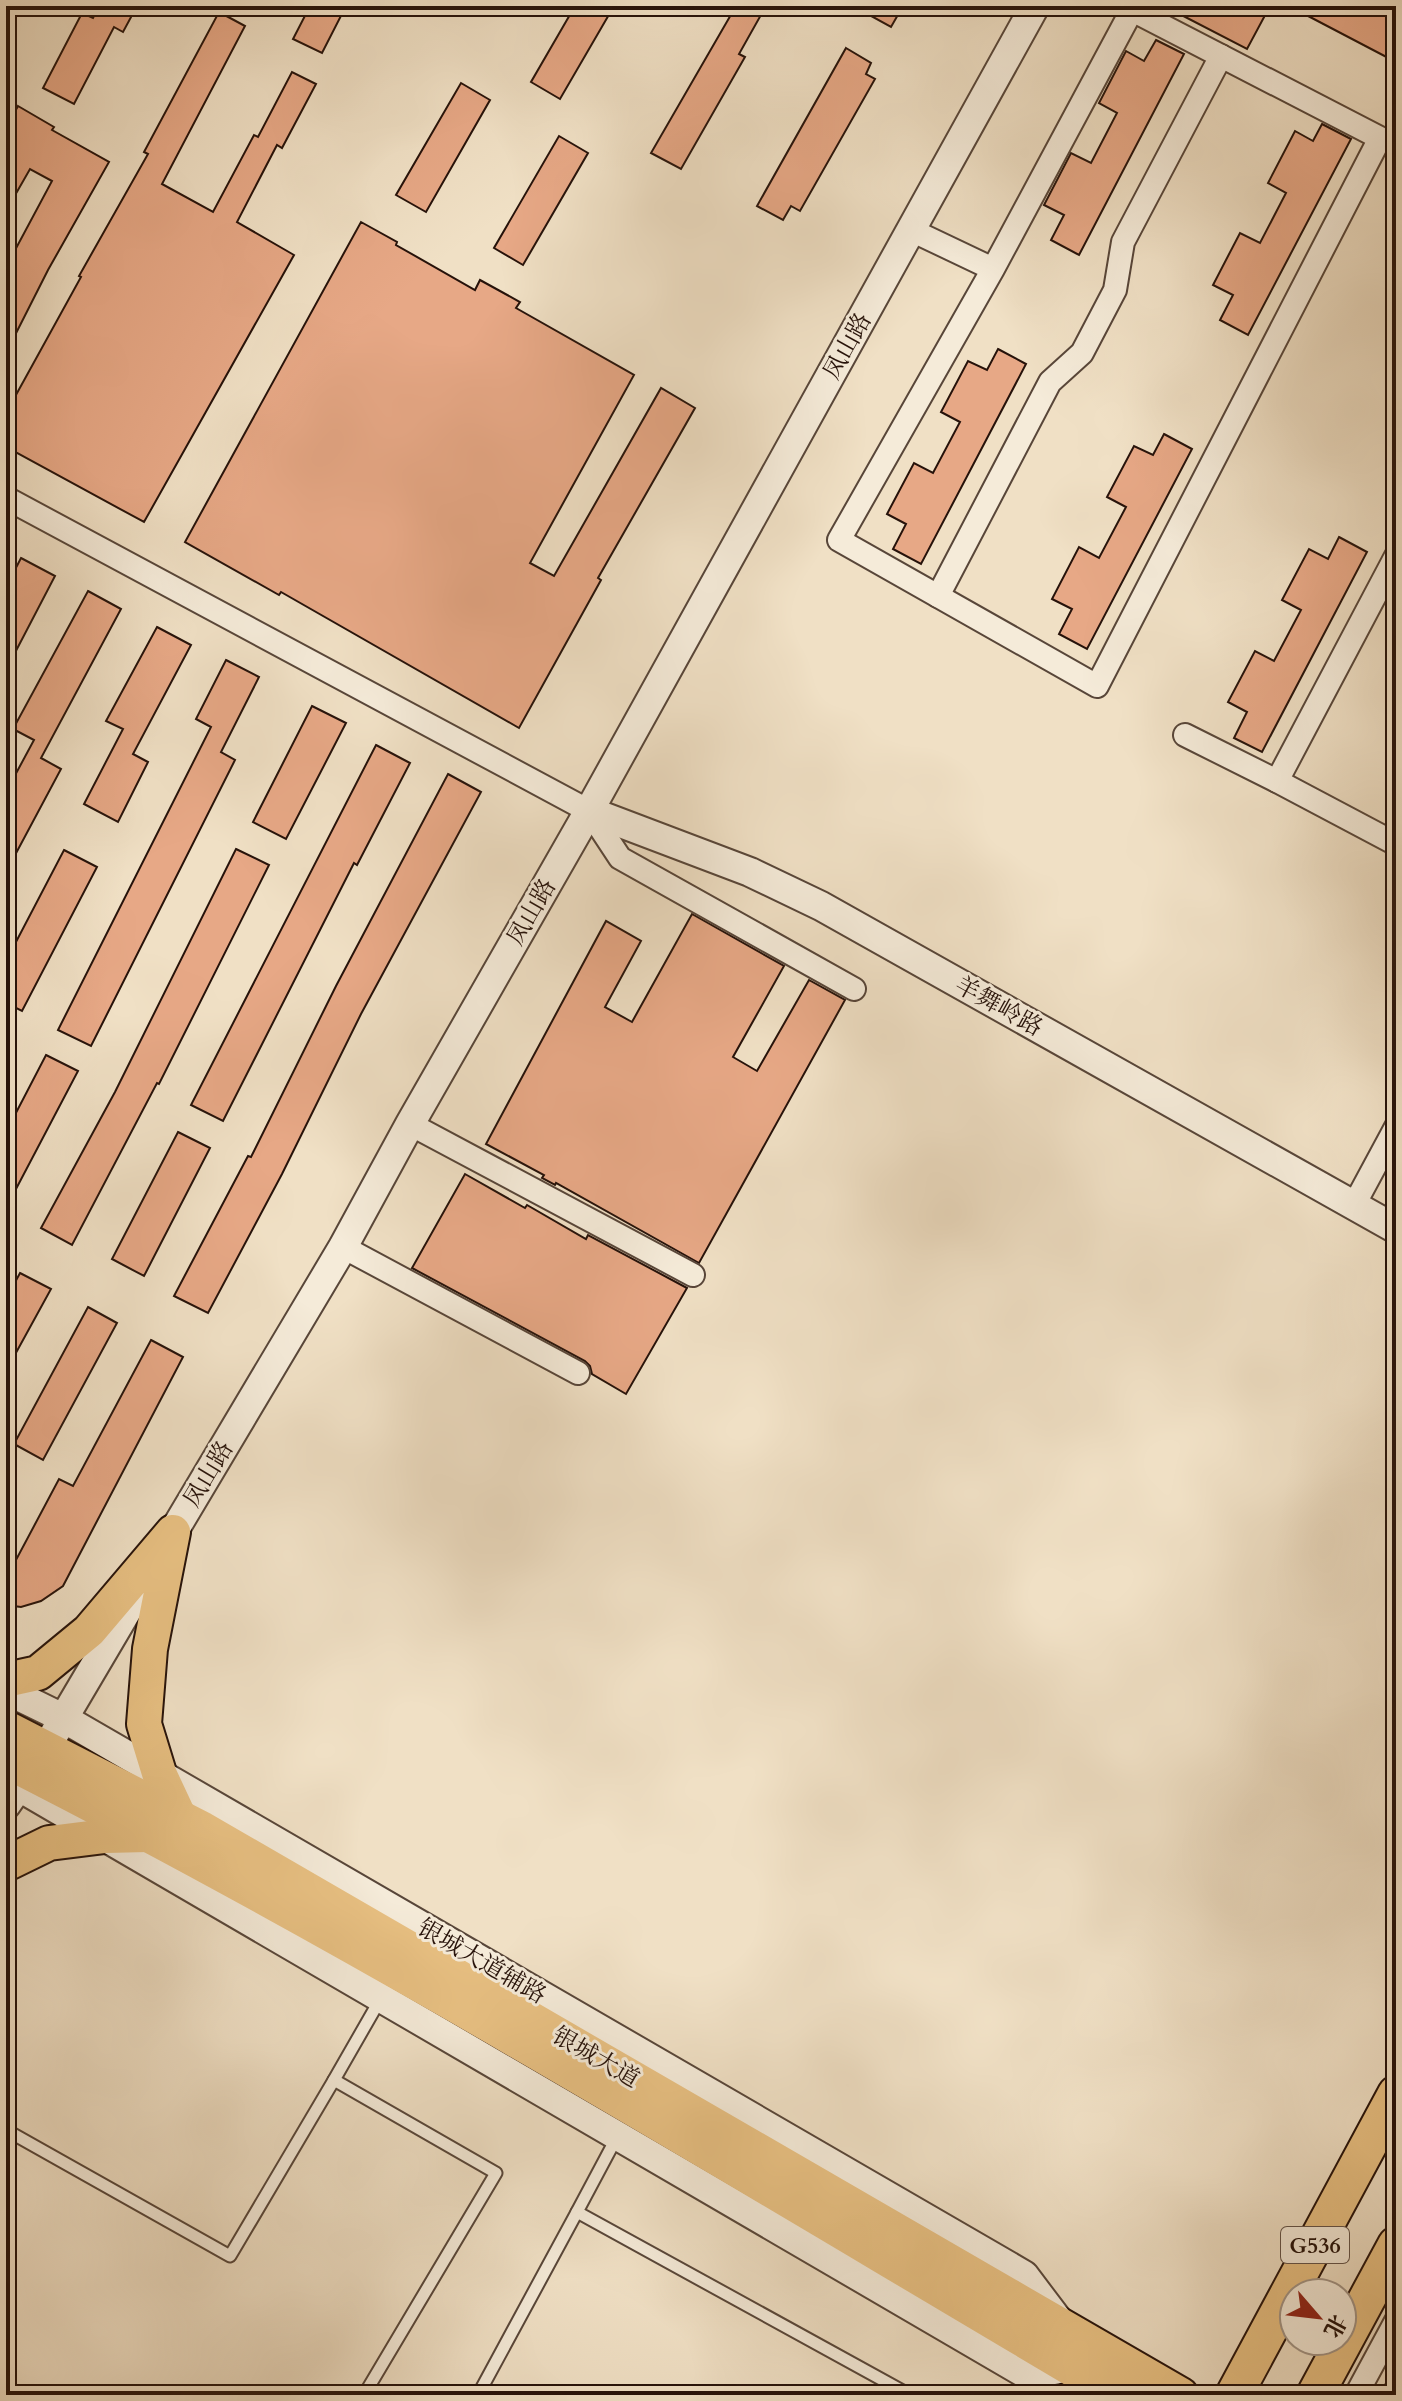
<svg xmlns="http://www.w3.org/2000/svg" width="1402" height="2401" viewBox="0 0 1402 2401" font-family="Cardo,'Noto Serif SC',serif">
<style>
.building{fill:#e7a886;stroke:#26120a;stroke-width:2}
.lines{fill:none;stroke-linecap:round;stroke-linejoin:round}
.service-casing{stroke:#584639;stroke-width:15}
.minor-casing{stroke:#584639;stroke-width:26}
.tertiary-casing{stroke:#584639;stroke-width:32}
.primary-casing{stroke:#26120a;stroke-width:38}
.trunk-casing{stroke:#26120a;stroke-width:40}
.service{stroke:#f5ebd9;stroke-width:11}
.minor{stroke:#f5ebd9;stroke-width:22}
.tertiary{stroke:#f5ebd9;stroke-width:28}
.primary{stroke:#e8c082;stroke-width:34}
.trunk{stroke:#e8c082;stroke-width:36}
.labels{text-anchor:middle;stroke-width:6;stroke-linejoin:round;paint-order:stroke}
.shield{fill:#f5ebd9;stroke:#645348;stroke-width:2}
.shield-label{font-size:22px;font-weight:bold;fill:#26120a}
.street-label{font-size:24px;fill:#26120a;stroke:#f5ebd9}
</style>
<rect width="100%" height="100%" fill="#f0e0c5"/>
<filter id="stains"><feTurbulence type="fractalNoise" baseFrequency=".0025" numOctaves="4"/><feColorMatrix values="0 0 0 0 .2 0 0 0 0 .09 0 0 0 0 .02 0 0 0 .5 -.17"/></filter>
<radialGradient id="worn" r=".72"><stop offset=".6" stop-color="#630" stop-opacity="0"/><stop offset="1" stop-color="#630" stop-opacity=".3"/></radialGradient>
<g class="building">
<path d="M 99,6 L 137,6 L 123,32 L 114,27 L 74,104 L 43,88 L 82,13 L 93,18 Z"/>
<path d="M 310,6 L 346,6 L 322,53 L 293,39 Z"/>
<path d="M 575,6 L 614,6 L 560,99 L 531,82 Z"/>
<path d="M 736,6 L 766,6 L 739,54 L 745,57 L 681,169 L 651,153 Z"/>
<path d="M 853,6 L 903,6 L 891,27 Z"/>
<path d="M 1164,6 L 1270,6 L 1247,49 Z"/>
<path d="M 1289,6 L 1386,6 L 1396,11 L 1396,62 Z"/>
<path d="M 219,12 L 245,26 L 162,184 L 213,212 L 254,135 L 258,137 L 292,72 L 316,84 L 282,148 L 277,145 L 237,222 L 294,255 L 144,522 L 6,447 L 6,413 L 81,277 L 79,276 L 148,154 L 144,152 Z"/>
<path d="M 1156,40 L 1184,54 L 1079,255 L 1051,240 L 1064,215 L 1044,205 L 1071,153 L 1091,163 L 1117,113 L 1099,103 L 1126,51 L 1144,61 Z"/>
<path d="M 846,48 L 871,63 L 866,74 L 875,79 L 800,211 L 791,206 L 783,220 L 757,206 Z"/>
<path d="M 461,83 L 490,100 L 426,212 L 396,195 Z"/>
<path d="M 18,106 L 54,127 L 52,130 L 109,162 L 48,270 L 6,353 L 6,267 L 52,181 L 30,169 L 6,211 L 6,128 Z"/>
<path d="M 1322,124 L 1351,139 L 1248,335 L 1220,320 L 1233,295 L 1213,285 L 1240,233 L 1260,243 L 1286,193 L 1268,183 L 1295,131 L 1313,141 Z"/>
<path d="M 559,136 L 588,153 L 523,265 L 494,248 Z"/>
<path d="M 361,222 L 397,242 L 396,245 L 475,290 L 480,280 L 520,302 L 516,308 L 634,375 L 530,563 L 554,576 L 661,388 L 695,408 L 598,578 L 601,580 L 519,728 L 281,592 L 279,595 L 185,542 Z"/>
<path d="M 998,349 L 1026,364 L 921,564 L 893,549 L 906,524 L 887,514 L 914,463 L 933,473 L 960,422 L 941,412 L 968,361 L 987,370 Z"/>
<path d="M 1164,434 L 1192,449 L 1087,649 L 1059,634 L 1072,609 L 1052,599 L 1079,547 L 1099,558 L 1126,507 L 1107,497 L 1134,446 L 1153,455 Z"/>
<path d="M 1339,537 L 1367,552 L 1262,752 L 1234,738 L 1247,712 L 1228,702 L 1255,651 L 1274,661 L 1301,610 L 1282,600 L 1309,549 L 1328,559 Z"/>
<path d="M 21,558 L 55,576 L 6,670 L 6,587 Z"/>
<path d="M 88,591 L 121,609 L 41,758 L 61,769 L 6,872 L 6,792 L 34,740 L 13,729 Z"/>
<path d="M 157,627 L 191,645 L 133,754 L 148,762 L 118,822 L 84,804 L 123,729 L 106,721 Z"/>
<path d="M 226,660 L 259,677 L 221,752 L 235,760 L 91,1046 L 58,1030 L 211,727 L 196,719 Z"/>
<path d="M 312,706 L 346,723 L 286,839 L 253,822 Z"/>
<path d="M 376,745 L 410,763 L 357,865 L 354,863 L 223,1121 L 191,1105 Z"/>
<path d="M 448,774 L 481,792 L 361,1014 L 282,1174 L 208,1313 L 174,1296 L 248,1156 L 251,1157 L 336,986 Z"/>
<path d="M 236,849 L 269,865 L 159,1084 L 157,1083 L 72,1245 L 41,1228 L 115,1092 Z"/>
<path d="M 64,850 L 97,867 L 22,1011 L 6,1003 L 6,961 Z"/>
<path d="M 692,914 L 784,966 L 733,1057 L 757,1071 L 809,980 L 845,1000 L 699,1263 L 556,1183 L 555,1185 L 542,1178 L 544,1175 L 486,1144 L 606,921 L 641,941 L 605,1007 L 632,1022 Z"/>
<path d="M 46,1055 L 78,1071 L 6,1208 L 6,1132 Z"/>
<path d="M 178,1132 L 210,1148 L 144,1276 L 112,1259 Z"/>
<path d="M 465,1174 L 525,1208 L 527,1205 L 586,1239 L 588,1235 L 687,1288 L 626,1394 L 592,1374 L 590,1366 L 585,1361 L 412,1268 Z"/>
<path d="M 20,1273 L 51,1289 L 6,1371 L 6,1299 Z"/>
<path d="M 88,1307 L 117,1323 L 43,1460 L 14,1444 Z"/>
<path d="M 151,1340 L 183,1357 L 63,1586 L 41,1601 L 21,1607 L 6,1605 L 6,1555 L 16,1560 L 59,1479 L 73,1486 Z"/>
</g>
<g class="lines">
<g class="service-casing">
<g id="service">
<path d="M 6,2130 L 230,2256 L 334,2080"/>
<path d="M 618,2135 L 577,2212 L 910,2395"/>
<path d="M 364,2395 L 496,2173 L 334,2080 L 381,1998"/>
<path d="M 478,2395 L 577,2212"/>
<path d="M 1387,2395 L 1396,2378"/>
</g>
</g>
<g class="minor-casing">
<g id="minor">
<path d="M 911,230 L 993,269 L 1132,10 L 1380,138 L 1097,686 L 839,540 L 993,269"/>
<path d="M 6,498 L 589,811 L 620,858 L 854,989"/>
<path d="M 938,596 L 1050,382 L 1082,353 L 1115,290 L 1123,242 L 1221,56"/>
<path d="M 1185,735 L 1277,781 L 1396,556"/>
<path d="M 1277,781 L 1396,844"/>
<path d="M 410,1124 L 693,1275"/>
<path d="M 1354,1205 L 1396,1127"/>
<path d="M 343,1247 L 578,1373"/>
<path d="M 1356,2395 L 1396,2321"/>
</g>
</g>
<g class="tertiary-casing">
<g id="tertiary">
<path d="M 589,811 L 750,872 L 821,906 L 1396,1229"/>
<path d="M 162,1551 L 343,1247 L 410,1124 L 589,811 L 1035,6"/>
<path d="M 6,1690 L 63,1718 L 1024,2275 L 1058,2320"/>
<path d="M 7,1780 L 1028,2375 L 1069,2367"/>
<path d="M 6,1805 L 46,1748 L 141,1587"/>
</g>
</g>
<g class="primary-casing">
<g id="primary">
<path d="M 6,1680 L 38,1673 L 89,1631 L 173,1532 L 150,1649 L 144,1724 L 159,1773 L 180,1818"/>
<path d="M 6,1728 L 203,1829 L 1181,2395"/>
<path d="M 6,1761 C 386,1954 749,2179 1116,2395"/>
<path d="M 6,1864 L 49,1843 L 105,1836 L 148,1835"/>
</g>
</g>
<g class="trunk-casing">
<g id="trunk">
<path d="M 1234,2395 L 1396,2094"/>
<path d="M 1315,2395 L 1396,2245"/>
</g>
</g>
<use href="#service" class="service"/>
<use href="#minor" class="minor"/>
<use href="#tertiary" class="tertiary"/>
<use href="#primary" class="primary"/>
<use href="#trunk" class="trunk"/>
</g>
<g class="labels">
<rect class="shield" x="1281" y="2227" width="68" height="36" rx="6"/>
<g class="shield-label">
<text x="1315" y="2253">G536</text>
</g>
<g class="street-label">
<text transform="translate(847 346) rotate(-61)" y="8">凤山路</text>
<text transform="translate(531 912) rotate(-60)" y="8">凤山路</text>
<text transform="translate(999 1006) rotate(29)" y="8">羊舞岭路</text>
<text transform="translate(208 1474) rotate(-59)" y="8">凤山路</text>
<text transform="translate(482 1961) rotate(30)" y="8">银城大道辅路</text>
<text transform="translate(596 2057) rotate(30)" y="8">银城大道</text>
</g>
</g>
<rect width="1402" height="2401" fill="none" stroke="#f0e0c5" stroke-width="32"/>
<rect x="8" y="8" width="1386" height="2385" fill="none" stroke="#26120a" stroke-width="4"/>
<rect x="16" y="16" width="1370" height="2369" fill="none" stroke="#26120a" stroke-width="2"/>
<g transform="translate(1318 2317) rotate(118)"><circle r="38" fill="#f5ebd9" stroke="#a29486" stroke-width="2"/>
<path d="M0-6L14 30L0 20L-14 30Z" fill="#8f2418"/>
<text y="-12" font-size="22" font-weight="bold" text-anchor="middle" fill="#26120a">北</text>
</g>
<rect width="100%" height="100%" filter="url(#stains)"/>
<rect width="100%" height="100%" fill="url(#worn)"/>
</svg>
